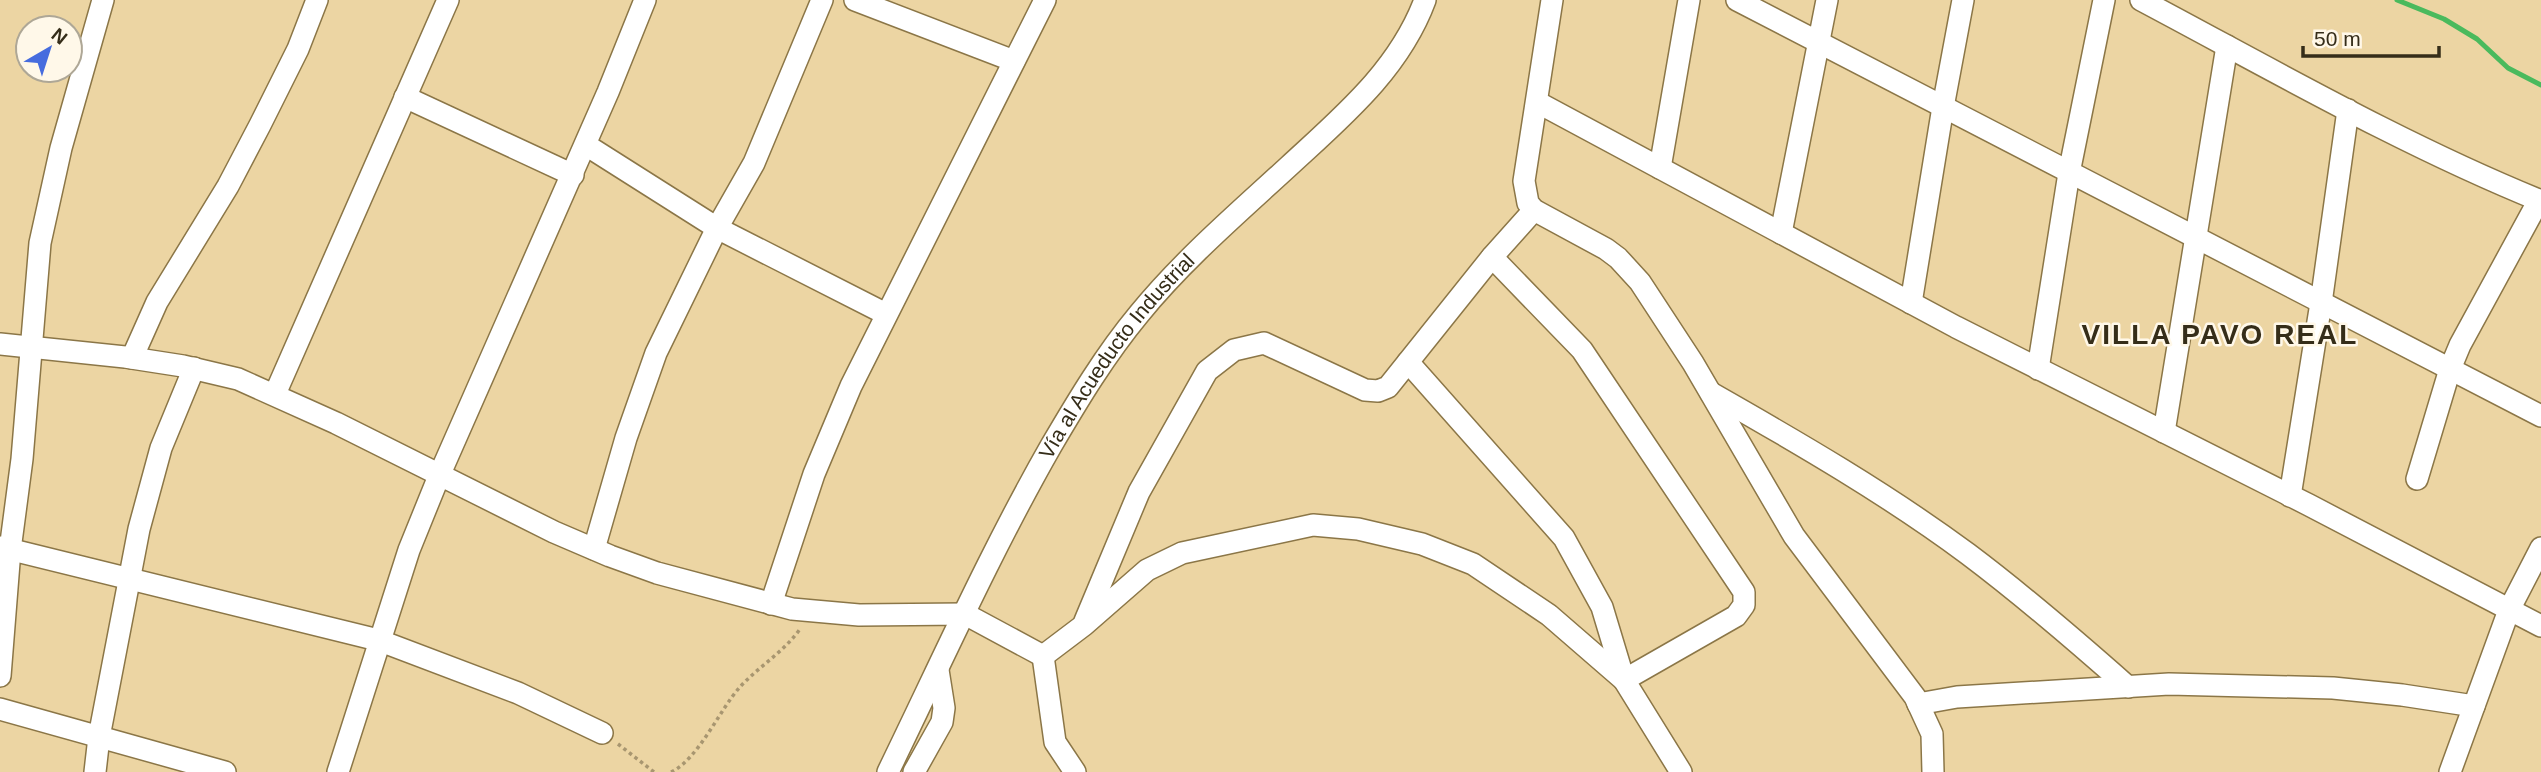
<svg xmlns="http://www.w3.org/2000/svg" width="2541" height="772" viewBox="0 0 2541 772" font-family="Arial,sans-serif">
<style>
.lines{fill:none;stroke-linecap:round;stroke-linejoin:round}
.stream{stroke:#4aba5d;stroke-width:5}
.minor-casing{stroke:#8b7647;stroke-width:24}
.path{stroke:#a89670;stroke-width:3.5;stroke-dasharray:3.5 3.5;stroke-linecap:butt}
.minor{stroke:#fff;stroke-width:21}
.labels{text-anchor:middle;stroke-width:5;stroke-linejoin:round;paint-order:stroke}
.street-label{font-size:21px;fill:#352d19;stroke:#fff8e9}
.district-label{font-size:28px;font-weight:bold;letter-spacing:2px;fill:#352d19;stroke:#fff8e9}
</style>
<rect width="100%" height="100%" fill="#ecd5a3"/>
<g class="lines">
<path class="stream" d="M 2397,0 L 2444,19 L 2477,39 L 2508,68 L 2541,85"/>
<g class="minor-casing">
<g id="minor">
<path d="M 855,0 L 1014,61"/>
<path d="M 1552,0 L 1524,181 L 1528,203 L 1534,210 L 1606,249 L 1618,258 L 1640,282 L 1693,363 L 1794,536 L 1915,697 L 1932,734 L 1933,772"/>
<path d="M 1737,0 L 2541,416"/>
<path d="M 2141,0 C 2273,70 2403,145 2541,201"/>
<path d="M 405,97 L 573,175"/>
<path d="M 1537,102 L 1956,327 L 2309,505 L 2541,626"/>
<path d="M 586,145 L 717,228 L 886,314"/>
<path d="M 1660,168 L 1689,0"/>
<path d="M 1781,233 L 1827,0"/>
<path d="M 1911,303 L 1943,107 L 1963,0"/>
<path d="M 0,344 L 125,357 L 183,366 L 238,379 L 336,423 L 554,532 L 610,556 L 657,573 L 792,609 L 859,615 L 965,614 L 1043,656"/>
<path d="M 132,358 L 157,302 L 228,186 L 260,125 L 298,49 L 317,0"/>
<path d="M 1408,362 L 1564,538 L 1602,607 L 1624,680 L 1736,616 L 1744,605 L 1744,592 L 1582,350 L 1492,257"/>
<path d="M 2038,369 L 2069,173 L 2104,0"/>
<path d="M 1711,393 C 1799,443 1887,494 1968,554 C 2024,596 2076,641 2128,687"/>
<path d="M 275,394 L 448,0"/>
<path d="M 2164,432 L 2227,46"/>
<path d="M 2417,479 L 2450,369 L 2460,345 L 2539,200"/>
<path d="M 2290,496 L 2321,303 L 2348,110"/>
<path d="M 0,547 L 378,640 L 518,693 L 602,733"/>
<path d="M 594,549 L 626,438 L 656,353 L 717,228 L 754,163 L 822,0"/>
<path d="M 771,604 L 814,474 L 851,386 L 1045,0"/>
<path d="M 1085,621 L 1139,492 L 1207,371 L 1234,350 L 1264,343 L 1365,390 L 1378,391 L 1388,387 L 1492,257 L 1534,210"/>
<path d="M 1043,656 L 1084,625 L 1147,570 L 1182,553 L 1313,525 L 1358,529 L 1422,544 L 1473,564 L 1549,615 L 1624,680 L 1681,772"/>
<path d="M 1043,656 L 1055,742 L 1075,772"/>
<path d="M 0,676 L 10,550 L 22,459 L 40,243 L 61,148 L 103,0"/>
<path d="M 1918,704 L 1957,697 L 2169,684 L 2333,688 L 2402,695 L 2474,706"/>
<path d="M 0,709 L 225,772"/>
<path d="M 95,772 L 99,737 L 139,529 L 161,448 L 194,368"/>
<path d="M 338,772 L 409,550 L 439,476 L 608,92 L 645,0"/>
<path id="s1" d="M 888,772 C 941,663 991,551 1051,446 C 1078,400 1105,355 1139,314 C 1183,260 1238,213 1289,166 C 1342,117 1399,70 1425,0"/>
<path d="M 914,772 L 942,722 L 944,708 L 938,670"/>
<path d="M 2450,772 L 2509,610 L 2541,548"/>
</g>
</g>
<g class="path">
<path d="M 618,744 L 654,772"/>
<path d="M 671,772 C 698,760 720,709 740,687 C 759,666 784,652 800,629"/>
</g>
<use href="#minor" class="minor"/>
</g>
<g class="labels">
<g class="street-label">
<text dy="7" stroke="none"><textPath href="#s1" startOffset="476">Vía al Acueducto Industrial</textPath></text>
</g>
<g class="district-label">
<text x="2220" y="344">VILLA PAVO REAL</text>
</g>
</g>
<g transform="translate(49 49) rotate(39)"><circle r="33" fill="#fff8e9" stroke="#aea796" stroke-width="2"/>
<path d="M0-5L12 26L0 18L-12 26Z" fill="#466cde"/>
<text y="-10" font-size="19" font-weight="bold" text-anchor="middle" fill="#352d19">N</text>
</g>
<path d="M2303 46v10h136v-10" fill="none" stroke="#352d19" stroke-width="3.5"/>
<text x="2314" y="46" font-size="21" fill="#352d19" stroke="#fff8e9" stroke-width="5" paint-order="stroke">50 m</text>
</svg>
